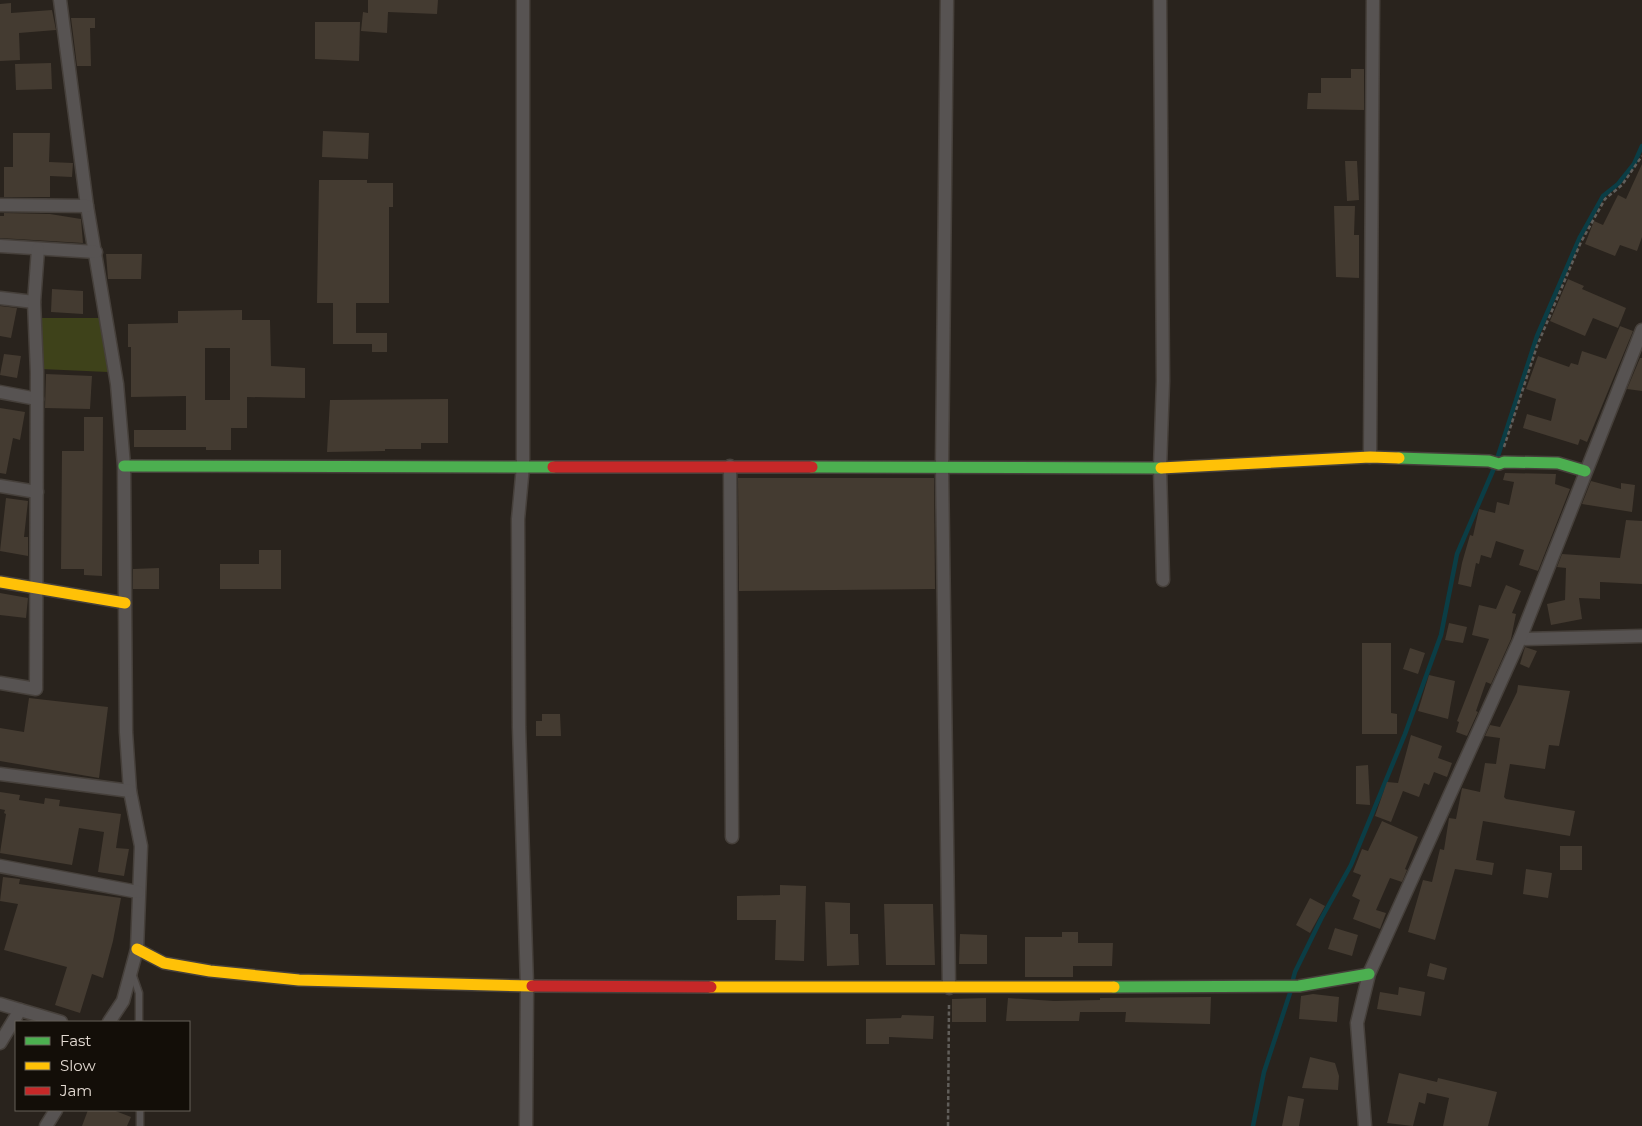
<svg xmlns="http://www.w3.org/2000/svg" width="1642" height="1126" viewBox="0 0 1642 1126" font-family="Montserrat,sans-serif">
<style>
.green{fill:#3e421a}
.lines{fill:none;stroke-linecap:round;stroke-linejoin:round}
.stream{stroke:#0b3d45;stroke-width:4.5}
.building{fill:#443b31;fill-rule:evenodd}
.lane-casing{stroke:#46403b;stroke-width:9}
.street-casing{stroke:#46403b;stroke-width:15}
.fast-casing{stroke:#46403b;stroke-width:14}
.slow-casing{stroke:#46403b;stroke-width:14}
.jam-casing{stroke:#46403b;stroke-width:14}
.path{stroke:#615e5a;stroke-width:2.5;stroke-dasharray:4 2.5;stroke-linecap:butt}
.lane{stroke:#575352;stroke-width:6}
.street{stroke:#575352;stroke-width:12}
.fast{stroke:#4caf50;stroke-width:11}
.slow{stroke:#ffc107;stroke-width:11}
.jam{stroke:#c62828;stroke-width:11}
</style>
<rect width="100%" height="100%" fill="#29231d"/>
<path class="green" d="M 39,318 L 99,318 L 108,372 L 41,369 Z"/>
<g class="lines">
<g class="stream">
<path d="M 1497,459 L 1537,336 L 1580,237 L 1603,196 L 1618,184 L 1634,164 L 1642,146"/>
<path d="M 1292,983 L 1295,972 L 1321,919 L 1351,865 L 1405,734 L 1441,635 L 1457,554 L 1495,466"/>
<path d="M 1253,1126 L 1264,1072 L 1291,990"/>
</g>
</g>
<g class="building">
<path d="M 368,0 L 438,0 L 437,14 L 388,12 L 387,33 L 361,31 L 363,12 L 368,13 Z"/>
<path d="M 11,3 L 11,13 L 52,10 L 56,30 L 19,33 L 20,60 L 0,61 L 0,4 Z"/>
<path d="M 71,18 L 95,18 L 95,28 L 90,28 L 91,66 L 77,66 Z"/>
<path d="M 315,22 L 360,22 L 359,61 L 315,59 Z"/>
<path d="M 51,63 L 52,89 L 16,90 L 15,64 Z"/>
<path d="M 1351,69 L 1364,69 L 1364,110 L 1307,109 L 1308,93 L 1321,93 L 1321,78 L 1351,78 Z"/>
<path d="M 323,131 L 369,133 L 368,159 L 322,157 Z"/>
<path d="M 13,133 L 50,133 L 49,162 L 73,163 L 72,177 L 50,176 L 50,197 L 4,197 L 4,167 L 13,167 Z"/>
<path d="M 1345,161 L 1357,161 L 1359,200 L 1347,201 Z"/>
<path d="M 1642,164 L 1642,237 L 1637,251 L 1620,245 L 1615,256 L 1585,244 L 1594,221 L 1603,225 L 1618,195 L 1626,199 Z"/>
<path d="M 319,180 L 367,180 L 367,183 L 393,183 L 393,207 L 389,207 L 389,303 L 356,303 L 356,333 L 387,333 L 387,352 L 372,352 L 372,344 L 333,344 L 333,303 L 317,303 Z"/>
<path d="M 1334,206 L 1355,206 L 1354,235 L 1359,235 L 1359,278 L 1336,277 Z"/>
<path d="M 4,213 L 50,214 L 81,219 L 83,243 L 0,238 L 0,216 L 4,216 Z"/>
<path d="M 106,254 L 142,254 L 141,279 L 108,279 Z"/>
<path d="M 1568,279 L 1584,286 L 1582,289 L 1626,308 L 1618,328 L 1593,318 L 1585,336 L 1550,321 Z"/>
<path d="M 52,289 L 83,291 L 83,314 L 51,312 Z"/>
<path d="M 0,306 L 17,308 L 11,338 L 0,336 Z"/>
<path d="M 242,310 L 242,320 L 270,320 L 271,366 L 305,368 L 305,398 L 247,397 L 247,428 L 231,428 L 231,450 L 206,450 L 206,447 L 134,447 L 134,430 L 186,430 L 186,396 L 131,397 L 131,347 L 128,347 L 128,324 L 178,323 L 178,311 ZM 205,348 L 230,348 L 230,400 L 205,400 Z"/>
<path d="M 1620,326 L 1633,331 L 1587,442 L 1580,439 L 1578,445 L 1523,428 L 1527,414 L 1551,421 L 1556,399 L 1526,389 L 1538,356 L 1569,367 L 1571,363 L 1578,365 L 1582,351 L 1606,359 Z"/>
<path d="M 4,354 L 21,356 L 17,378 L 0,375 Z"/>
<path d="M 1640,358 L 1642,358 L 1642,391 L 1627,389 Z"/>
<path d="M 46,374 L 92,376 L 90,409 L 45,408 Z"/>
<path d="M 448,399 L 448,443 L 421,443 L 421,449 L 385,449 L 385,451 L 327,452 L 330,400 Z"/>
<path d="M 0,408 L 25,412 L 20,440 L 13,438 L 6,474 L 0,473 Z"/>
<path d="M 84,417 L 103,417 L 102,576 L 84,575 L 84,569 L 61,569 L 62,451 L 84,451 Z"/>
<path d="M 1505,473 L 1556,474 L 1555,484 L 1570,489 L 1538,571 L 1519,565 L 1524,550 L 1496,541 L 1491,558 L 1481,555 L 1479,564 L 1476,563 L 1471,587 L 1458,584 L 1462,563 L 1470,535 L 1473,536 L 1479,509 L 1495,513 L 1497,502 L 1509,505 L 1514,482 L 1503,480 Z"/>
<path d="M 738,478 L 934,478 L 935,589 L 739,591 Z"/>
<path d="M 1591,481 L 1621,489 L 1621,483 L 1635,485 L 1632,512 L 1582,504 Z"/>
<path d="M 6,498 L 28,501 L 24,537 L 28,537 L 28,556 L 0,551 Z"/>
<path d="M 1626,520 L 1642,521 L 1642,584 L 1600,582 L 1600,599 L 1579,598 L 1582,619 L 1551,625 L 1547,604 L 1565,600 L 1566,568 L 1557,567 L 1562,554 L 1620,558 Z"/>
<path d="M 259,550 L 281,550 L 281,589 L 220,589 L 220,564 L 259,564 Z"/>
<path d="M 159,568 L 159,589 L 133,589 L 133,569 Z"/>
<path d="M 1506,585 L 1521,591 L 1512,613 L 1516,614 L 1511,639 L 1491,684 L 1486,682 L 1476,711 L 1478,712 L 1467,736 L 1456,732 L 1459,722 L 1457,721 L 1489,639 L 1472,635 L 1479,605 L 1496,609 Z"/>
<path d="M 0,593 L 28,598 L 26,618 L 0,615 Z"/>
<path d="M 1449,623 L 1467,627 L 1463,643 L 1445,640 Z"/>
<path d="M 1362,643 L 1391,643 L 1391,713 L 1397,714 L 1397,734 L 1362,734 Z"/>
<path d="M 1525,647 L 1537,651 L 1529,668 L 1520,664 Z"/>
<path d="M 1410,648 L 1425,653 L 1418,674 L 1403,669 Z"/>
<path d="M 1429,675 L 1455,681 L 1448,719 L 1418,711 Z"/>
<path d="M 1518,685 L 1570,691 L 1559,746 L 1549,745 L 1545,769 L 1510,764 L 1504,797 L 1506,799 L 1575,811 L 1570,836 L 1483,821 L 1476,860 L 1494,863 L 1492,875 L 1455,869 L 1435,940 L 1408,932 L 1423,880 L 1432,882 L 1440,849 L 1444,850 L 1449,818 L 1456,819 L 1462,788 L 1480,792 L 1485,763 L 1496,764 L 1500,738 L 1485,736 L 1490,725 L 1500,727 L 1517,692 Z"/>
<path d="M 29,698 L 108,707 L 99,778 L 0,761 L 0,728 L 24,732 Z"/>
<path d="M 542,714 L 560,714 L 561,736 L 536,736 L 536,721 L 542,721 Z"/>
<path d="M 1411,735 L 1442,746 L 1438,758 L 1452,763 L 1447,777 L 1434,772 L 1429,785 L 1424,783 L 1419,797 L 1403,791 L 1391,822 L 1375,816 L 1387,782 L 1398,783 Z"/>
<path d="M 1368,765 L 1370,805 L 1356,804 L 1356,766 Z"/>
<path d="M 0,792 L 20,795 L 19,800 L 44,804 L 45,798 L 60,800 L 59,806 L 121,814 L 116,848 L 129,849 L 124,876 L 98,872 L 104,832 L 79,828 L 72,865 L 0,853 L 6,814 L 4,813 L 5,810 L 0,809 Z"/>
<path d="M 1382,821 L 1418,837 L 1405,869 L 1407,870 L 1402,882 L 1390,878 L 1376,910 L 1386,913 L 1380,929 L 1353,919 L 1360,900 L 1352,896 L 1361,875 L 1353,872 L 1362,849 L 1368,851 Z"/>
<rect x="1560" y="846" width="22" height="24"/>
<path d="M 1526,869 L 1552,873 L 1548,898 L 1523,894 Z"/>
<path d="M 3,877 L 20,879 L 19,884 L 121,898 L 113,941 L 103,978 L 92,974 L 80,1013 L 55,1005 L 67,967 L 4,950 L 18,904 L 0,901 Z"/>
<path d="M 780,885 L 806,886 L 804,961 L 775,960 L 776,920 L 737,920 L 737,896 L 780,895 Z"/>
<path d="M 1310,898 L 1325,906 L 1310,933 L 1296,925 Z"/>
<path d="M 825,902 L 850,903 L 850,934 L 858,934 L 859,965 L 827,966 Z"/>
<path d="M 884,904 L 933,904 L 935,965 L 886,965 Z"/>
<path d="M 1335,928 L 1358,935 L 1352,956 L 1328,949 Z"/>
<path d="M 1062,932 L 1078,932 L 1078,943 L 1113,943 L 1112,966 L 1073,966 L 1073,977 L 1025,977 L 1025,937 L 1062,937 Z"/>
<path d="M 960,934 L 987,935 L 987,964 L 959,964 Z"/>
<path d="M 1430,963 L 1447,968 L 1444,980 L 1427,976 Z"/>
<path d="M 1399,987 L 1425,992 L 1421,1016 L 1377,1009 L 1380,992 L 1398,995 Z"/>
<path d="M 1313,994 L 1339,997 L 1337,1022 L 1299,1019 L 1301,996 Z"/>
<path d="M 1211,997 L 1210,1024 L 1125,1022 L 1126,1012 L 1080,1012 L 1079,1021 L 1006,1021 L 1008,998 L 1054,1001 L 1100,1000 L 1100,998 Z"/>
<path d="M 986,998 L 986,1022 L 952,1022 L 952,999 Z"/>
<path d="M 902,1015 L 934,1016 L 933,1039 L 889,1037 L 889,1044 L 866,1044 L 866,1019 L 901,1018 Z"/>
<path d="M 1310,1057 L 1335,1063 L 1339,1076 L 1338,1090 L 1302,1088 Z"/>
<path d="M 1399,1073 L 1437,1082 L 1438,1078 L 1497,1092 L 1488,1126 L 1443,1126 L 1449,1098 L 1427,1093 L 1425,1104 L 1419,1102 L 1413,1126 L 1387,1123 Z"/>
<path d="M 1288,1096 L 1304,1099 L 1299,1126 L 1282,1126 Z"/>
<path d="M 88,1110 L 113,1110 L 131,1117 L 127,1126 L 82,1126 Z"/>
</g>
<g class="lines">
<g class="lane-casing">
<g id="lane">
<path d="M 132,973 L 139,993 L 139,1022"/>
<path d="M 140,1110 L 140,1126"/>
</g>
</g>
<g class="street-casing">
<g id="street">
<path d="M 60,0 L 87,206 L 117,384 L 124,466 L 126,732 L 130,791 L 141,846 L 137,949 L 123,1001 L 109,1022"/>
<path d="M 523,0 L 523,466 L 518,519 L 519,727 L 527,986 L 526,1126"/>
<path d="M 947,0 L 942,467 L 949,988"/>
<path d="M 1160,0 L 1163,381 L 1160,468 L 1163,580"/>
<path d="M 0,205 L 87,206"/>
<path d="M 0,246 L 96,252"/>
<path d="M 0,298 L 34,302"/>
<path d="M 0,392 L 37,399"/>
<path d="M 1370,457 L 1373,0"/>
<path d="M 730,466 L 732,837"/>
<path d="M 0,486 L 37,492"/>
<path d="M 1520,639 L 1642,636"/>
<path d="M 0,683 L 36,689 L 37,372 L 34,302 L 38,249"/>
<path d="M 0,774 L 130,791"/>
<path d="M 0,866 L 138,892"/>
<path d="M 0,1004 L 61,1022"/>
<path d="M 0,1043 L 20,1010"/>
<path d="M 46,1126 L 56,1110"/>
<path d="M 1365,1126 L 1357,1023 L 1369,974 L 1520,639 L 1642,330"/>
</g>
</g>
<g class="fast-casing">
<g id="fast">
<path d="M 1399,458 L 1489,461 L 1499,464 L 1504,462 L 1558,463 L 1585,471"/>
<path d="M 124,466 L 553,467"/>
<path d="M 812,467 L 1161,468"/>
<path d="M 1114,987 L 1299,986 L 1369,974"/>
</g>
</g>
<g class="slow-casing">
<g id="slow">
<path d="M 1161,468 L 1370,457 L 1399,458"/>
<path d="M 0,582 L 125,603"/>
<path d="M 137,949 L 164,963 L 210,971 L 299,980 L 532,986"/>
<path d="M 711,987 L 1114,987"/>
</g>
</g>
<g class="jam-casing">
<g id="jam">
<path d="M 553,467 L 812,467"/>
<path d="M 532,986 L 711,987"/>
</g>
</g>
<g class="path">
<path d="M 1504,447 L 1537,346 L 1581,242 L 1605,199 L 1622,185 L 1642,156"/>
<path d="M 948,1126 L 949,1004"/>
</g>
<use href="#lane" class="lane"/>
<use href="#street" class="street"/>
<use href="#fast" class="fast"/>
<use href="#slow" class="slow"/>
<use href="#jam" class="jam"/>
</g>
<rect x="15" y="1021" width="175" height="90" fill="#130e08" stroke="#666059"/>
<rect x="25" y="1037" width="25" height="8" fill="#4caf50" stroke="#666059"/>
<text x="60" y="1046" font-size="15" fill="#e3dad2">Fast</text>
<rect x="25" y="1062" width="25" height="8" fill="#ffc107" stroke="#666059"/>
<text x="60" y="1071" font-size="15" fill="#e3dad2">Slow</text>
<rect x="25" y="1087" width="25" height="8" fill="#c62828" stroke="#666059"/>
<text x="60" y="1096" font-size="15" fill="#e3dad2">Jam</text>
</svg>
